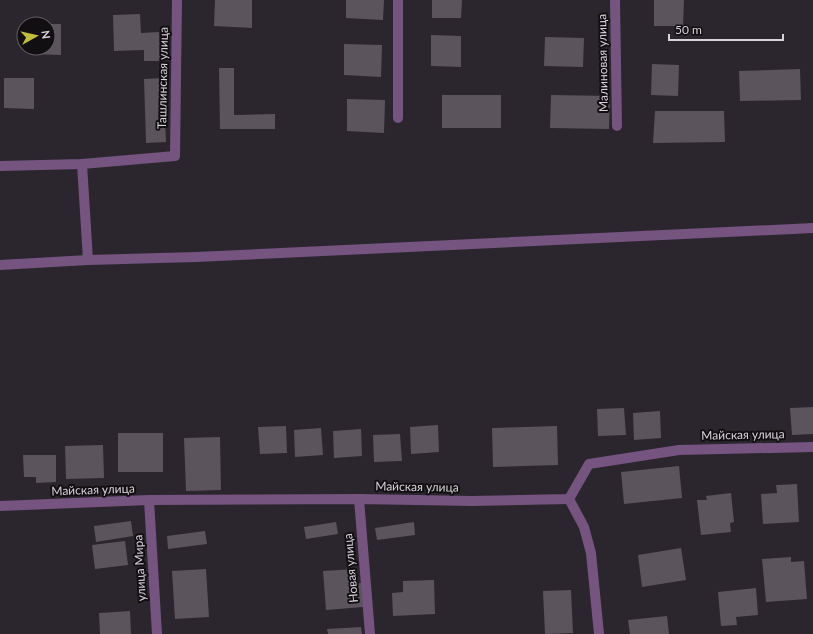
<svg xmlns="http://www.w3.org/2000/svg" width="813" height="634" viewBox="0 0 813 634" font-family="Lato,sans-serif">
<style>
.building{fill:#5b545d}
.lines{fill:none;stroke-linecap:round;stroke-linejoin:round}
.minor{stroke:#755480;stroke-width:10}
.labels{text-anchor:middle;stroke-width:4;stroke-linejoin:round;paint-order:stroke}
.street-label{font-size:12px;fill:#d7d3d8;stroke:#120f13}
</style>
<rect width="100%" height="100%" fill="#2b252d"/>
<g class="building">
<path d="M 215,0 L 252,0 L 252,28 L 214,26 Z"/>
<path d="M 346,0 L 384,0 L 383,20 L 346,18 Z"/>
<path d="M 432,0 L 462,0 L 461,18 L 432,18 Z"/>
<path d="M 654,0 L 684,0 L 683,26 L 654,26 Z"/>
<path d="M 140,14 L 141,33 L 159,32 L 160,61 L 144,61 L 144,50 L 114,51 L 113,15 Z"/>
<path d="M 48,24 L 61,24 L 61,55 L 31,54 L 31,48 L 48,48 Z"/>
<path d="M 431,35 L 461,36 L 461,67 L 431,66 Z"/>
<path d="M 545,37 L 584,38 L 583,67 L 544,66 Z"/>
<path d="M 344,44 L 382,45 L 381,77 L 344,75 Z"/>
<path d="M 652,64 L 679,65 L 678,96 L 651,95 Z"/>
<path d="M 219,68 L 234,68 L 234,115 L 275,114 L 275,129 L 220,129 Z"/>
<path d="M 800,69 L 801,100 L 740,101 L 739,71 Z"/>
<path d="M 4,78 L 34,78 L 34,109 L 4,108 Z"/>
<path d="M 163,78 L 166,142 L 146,143 L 144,79 Z"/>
<rect x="442" y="95" width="59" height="33"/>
<path d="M 551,95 L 610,96 L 609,129 L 550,128 Z"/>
<path d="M 347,99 L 385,100 L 384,133 L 347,131 Z"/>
<path d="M 655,111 L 724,111 L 725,142 L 653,143 Z"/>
<path d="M 813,407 L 813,434 L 792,435 L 790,408 Z"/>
<path d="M 624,408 L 626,435 L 598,436 L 597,409 Z"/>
<path d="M 660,411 L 661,438 L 634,440 L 633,413 Z"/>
<path d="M 438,425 L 439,452 L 411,454 L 410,427 Z"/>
<path d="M 286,426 L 287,453 L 260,454 L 258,427 Z"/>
<path d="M 557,426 L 558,465 L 493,467 L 492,428 Z"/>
<path d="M 321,428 L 323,455 L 295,457 L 294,430 Z"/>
<path d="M 361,429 L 362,456 L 334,458 L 333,431 Z"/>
<rect x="118" y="433" width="45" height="39"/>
<path d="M 400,434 L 402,461 L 374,462 L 373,435 Z"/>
<path d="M 220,437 L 221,490 L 186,491 L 184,438 Z"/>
<path d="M 103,445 L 104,478 L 66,479 L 65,446 Z"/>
<path d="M 23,455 L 56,455 L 56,482 L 36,483 L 36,477 L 24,477 Z"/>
<path d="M 679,466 L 682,498 L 624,504 L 621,472 Z"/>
<path d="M 797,484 L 799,522 L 763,524 L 761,494 L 777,493 L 776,485 Z"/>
<path d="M 731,493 L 734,522 L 730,523 L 731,532 L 701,535 L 697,500 L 707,500 L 706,496 Z"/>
<path d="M 131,521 L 133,536 L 96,542 L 94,526 Z"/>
<path d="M 336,522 L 338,534 L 306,539 L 304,527 Z"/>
<path d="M 414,522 L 415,535 L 377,540 L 375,528 Z"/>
<path d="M 205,531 L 207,544 L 168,549 L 167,536 Z"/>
<path d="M 125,541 L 128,565 L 95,569 L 92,545 Z"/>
<path d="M 681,548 L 686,580 L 642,587 L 638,555 Z"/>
<path d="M 791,557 L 791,562 L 804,561 L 807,599 L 766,602 L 762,559 Z"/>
<path d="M 206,569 L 209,617 L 175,619 L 172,571 Z"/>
<path d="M 354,569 L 355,584 L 361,583 L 363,607 L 326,610 L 323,571 Z"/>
<path d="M 434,580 L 435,614 L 393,616 L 392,593 L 403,592 L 403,581 Z"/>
<path d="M 756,588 L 758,615 L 736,617 L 737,625 L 721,626 L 718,592 Z"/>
<path d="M 571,590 L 573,633 L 545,634 L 543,591 Z"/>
<path d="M 130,611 L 131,634 L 100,634 L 99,613 Z"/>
<path d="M 667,616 L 669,634 L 630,634 L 628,620 Z"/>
<path d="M 361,627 L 362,634 L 328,634 L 327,629 Z"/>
</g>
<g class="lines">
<g class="minor">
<path d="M 615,0 L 617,126"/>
<path d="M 398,118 L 398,0"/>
<path d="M 82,164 L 88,260"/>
<path d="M 0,166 L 82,164 L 175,156 L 177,0"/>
<path d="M 0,265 L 88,260 L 196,257 L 813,228"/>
<path d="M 359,499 L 370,634"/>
<path d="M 569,499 L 584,527 L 591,553 L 599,634"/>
<path d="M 149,500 L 157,634"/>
<path d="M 0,506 L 149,500 L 359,499 L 472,501 L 569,499 L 589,464 L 679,450 L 813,447"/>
</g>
</g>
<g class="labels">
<g class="street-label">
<text transform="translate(603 63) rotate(-91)" y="4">Малиновая улица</text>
<text transform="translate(163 78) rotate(-89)" y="4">Ташлинская улица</text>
<text transform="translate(743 435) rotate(-1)" y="4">Майская улица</text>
<text transform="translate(417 487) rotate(1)" y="4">Майская улица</text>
<text transform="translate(93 490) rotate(-2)" y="4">Майская улица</text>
<text transform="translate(140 568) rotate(-93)" y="4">улица Мира</text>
<text transform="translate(351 568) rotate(-95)" y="4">Новая улица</text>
</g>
</g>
<g transform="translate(36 36) rotate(82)"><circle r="19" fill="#120f13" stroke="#615d62"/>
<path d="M0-3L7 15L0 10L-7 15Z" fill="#c2bd3f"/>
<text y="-6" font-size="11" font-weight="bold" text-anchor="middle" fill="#d7d3d8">N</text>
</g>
<path d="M669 34v6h114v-6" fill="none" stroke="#d7d3d8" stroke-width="2"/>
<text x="675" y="34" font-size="12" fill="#d7d3d8" stroke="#120f13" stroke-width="3" paint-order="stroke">50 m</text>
</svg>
